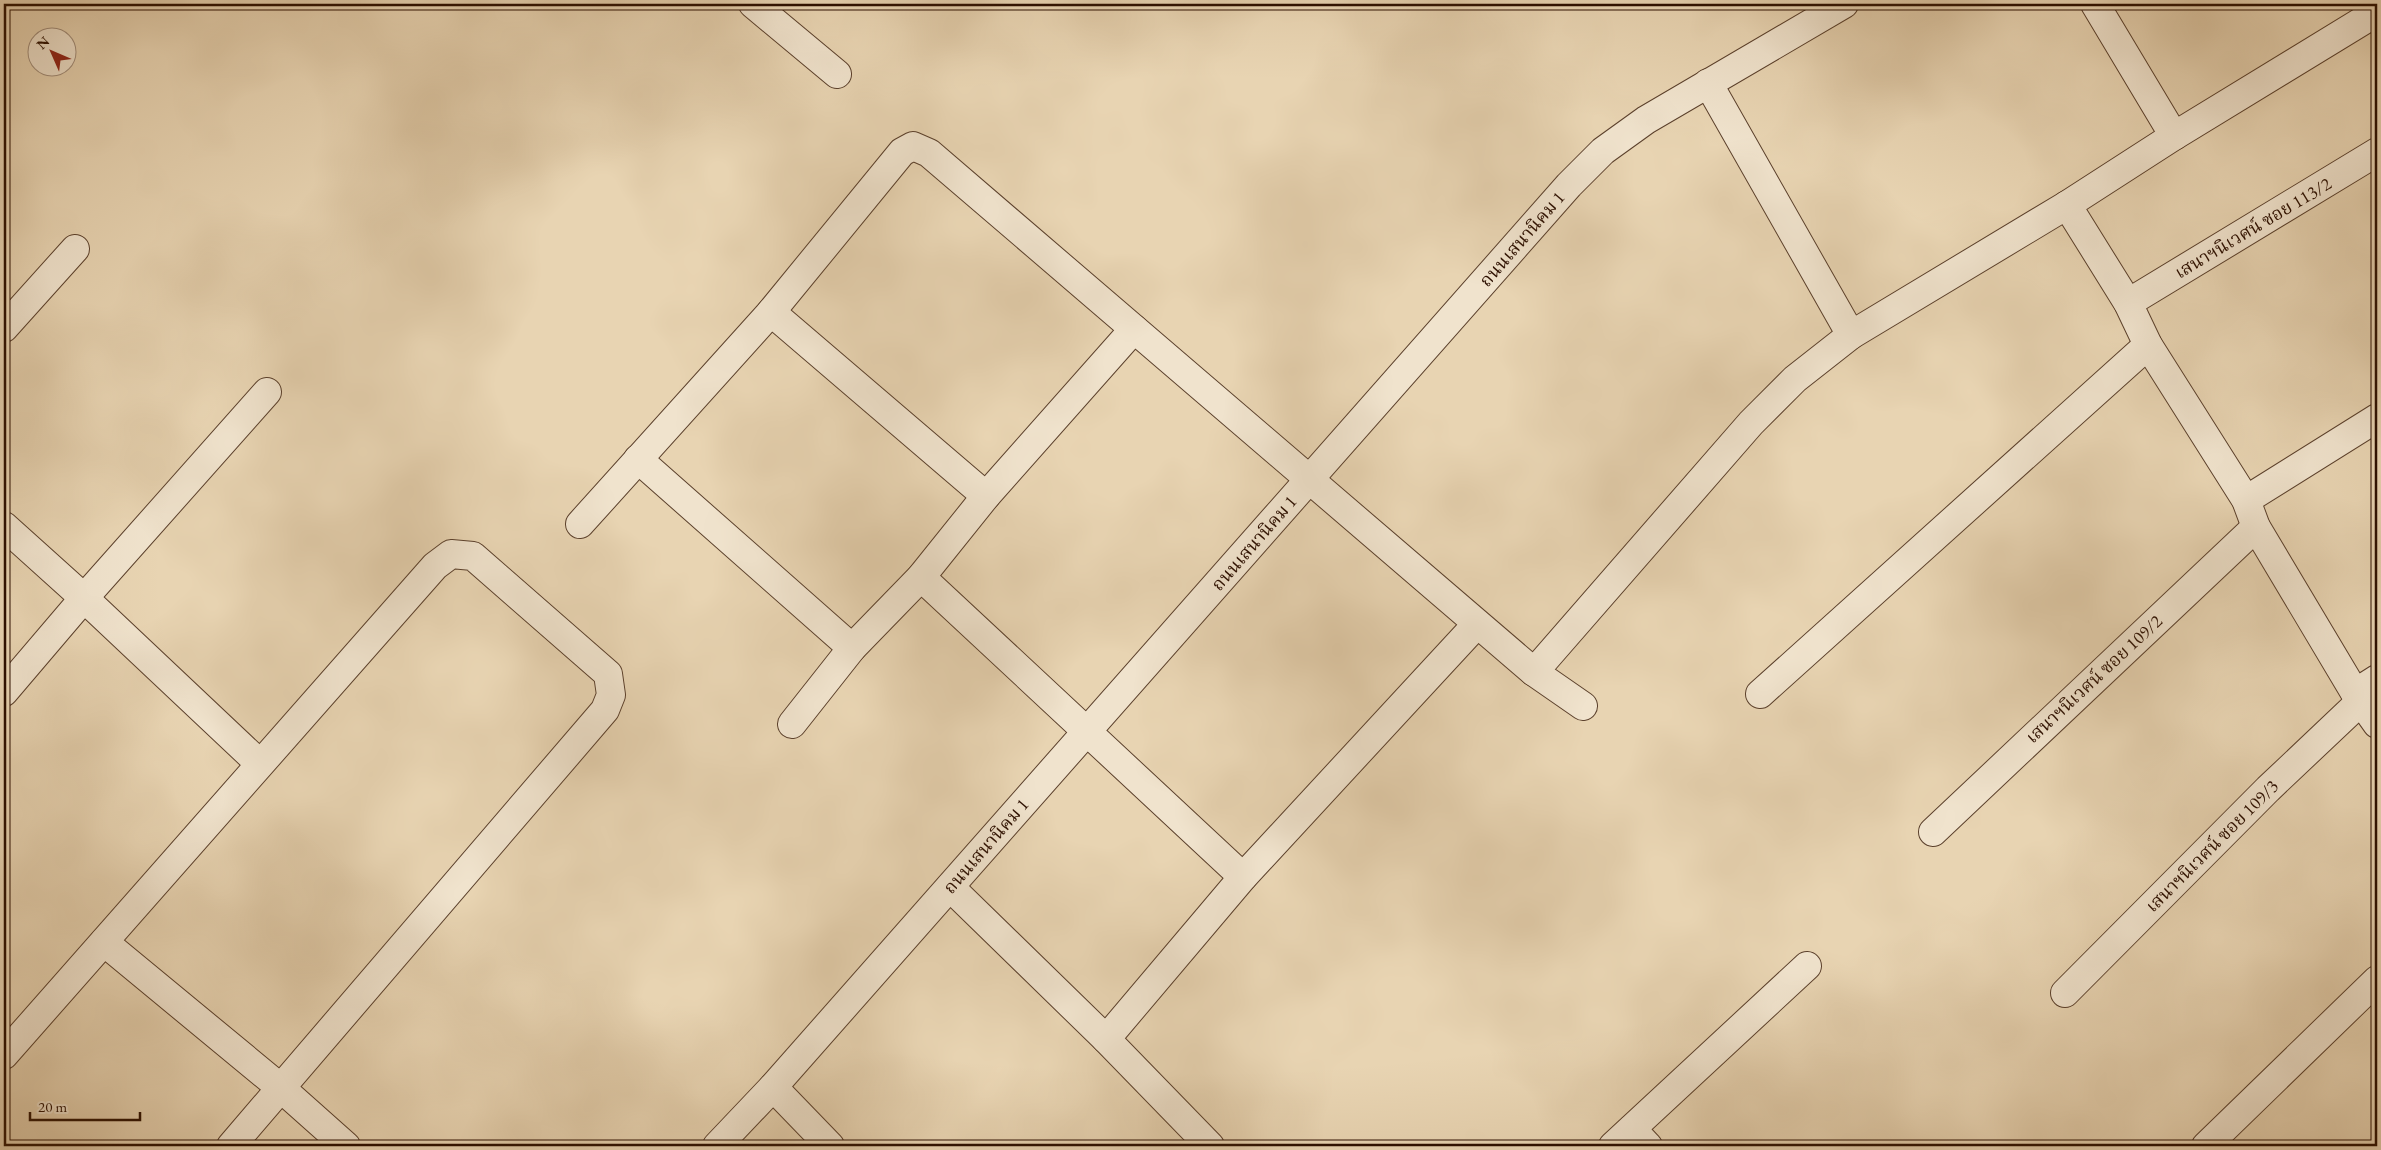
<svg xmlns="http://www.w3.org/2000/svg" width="2381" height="1150" viewBox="0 0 2381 1150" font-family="'EB Garamond','Noto Serif Thai',serif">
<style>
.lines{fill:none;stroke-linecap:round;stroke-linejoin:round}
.minor-casing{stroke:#5b402c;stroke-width:30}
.minor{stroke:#f0e3cd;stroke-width:28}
.labels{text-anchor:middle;stroke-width:4;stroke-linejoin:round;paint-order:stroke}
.street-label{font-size:18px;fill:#2c0f00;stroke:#f0e3cd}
</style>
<rect width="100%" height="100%" fill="#e8d4b2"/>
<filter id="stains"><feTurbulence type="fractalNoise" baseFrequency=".004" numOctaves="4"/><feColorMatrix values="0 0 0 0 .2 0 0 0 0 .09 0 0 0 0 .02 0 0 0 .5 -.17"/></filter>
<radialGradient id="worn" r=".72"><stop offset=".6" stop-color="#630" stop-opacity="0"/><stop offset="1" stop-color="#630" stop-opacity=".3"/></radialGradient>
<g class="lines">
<g class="minor-casing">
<g id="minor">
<path d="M 753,4 L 837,74"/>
<path d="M 2095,4 L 2174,136"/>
<path d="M 1708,83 L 1851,335"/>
<path d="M 2067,205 L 2128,303 L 2148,345 L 2246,500 L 2256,527 L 2355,693 L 2377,724"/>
<path d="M 2128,303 L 2377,152"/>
<path d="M 771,312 L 986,496"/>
<path d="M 4,328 L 75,249"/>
<path d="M 638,459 L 852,648"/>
<path d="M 2246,500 L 2377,418"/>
<path d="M 580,524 L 771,312 L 902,152 L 913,146 L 929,153 L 1534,672 L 1583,706"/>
<path d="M 4,526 L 84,598 L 259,763"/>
<path d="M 921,577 L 1243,877"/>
<path d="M 1534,672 L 1751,423 L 1795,379 L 1851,335 L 2067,205 L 2174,136 L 2377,12"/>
<path d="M 4,692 L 84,598 L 267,392"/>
<path d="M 2355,693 L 2377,679"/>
<path d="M 1760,694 L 2148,345"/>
<path d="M 792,724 L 852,648 L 921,577 L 986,496 L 1134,329"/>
<path d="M 1933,832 L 2256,527"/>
<path d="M 950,887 L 1106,1039 L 1210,1146"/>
<path d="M 104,942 L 282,1089 L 346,1146"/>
<path d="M 2065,993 L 2268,789 L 2361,701"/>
<path d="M 1106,1039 L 1243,877 L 1477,624"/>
<path d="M 4,1055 L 435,566 L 451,554 L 473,556 L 608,674 L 611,695 L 605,710 L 231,1146"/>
<path d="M 773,1087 L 830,1146"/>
<path d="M 1632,1129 L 1648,1146"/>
<path d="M 717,1146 L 773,1087 L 1569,185 L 1603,151 L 1646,120 L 1844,4"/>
<path d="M 1613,1146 L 1807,966"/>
<path d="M 2206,1146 L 2377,980"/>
</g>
</g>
<use href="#minor" class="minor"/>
</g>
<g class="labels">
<g class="street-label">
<text transform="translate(2253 228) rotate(-31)" y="6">เสนาฯนิเวศน์ ซอย 113/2</text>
<text transform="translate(1522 239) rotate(-49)" y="6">ถนนเสนานิคม 1</text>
<text transform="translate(1254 543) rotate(-49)" y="6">ถนนเสนานิคม 1</text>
<text transform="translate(2094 679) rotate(-43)" y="6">เสนาฯนิเวศน์ ซอย 109/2</text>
<text transform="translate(986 846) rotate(-49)" y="6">ถนนเสนานิคม 1</text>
<text transform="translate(2212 846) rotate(-45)" y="6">เสนาฯนิเวศน์ ซอย 109/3</text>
</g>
</g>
<rect width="2381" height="1150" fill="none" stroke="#e8d4b2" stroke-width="20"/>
<rect x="5" y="5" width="2371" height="1140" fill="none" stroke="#2c0f00" stroke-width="2.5"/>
<rect x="10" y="10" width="2361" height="1130" fill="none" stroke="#2c0f00"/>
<g transform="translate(52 52) rotate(315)"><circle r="24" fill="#f0e3cd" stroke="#a28e7b"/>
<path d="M0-4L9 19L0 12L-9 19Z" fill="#8f2418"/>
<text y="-8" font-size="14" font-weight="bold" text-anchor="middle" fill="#2c0f00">N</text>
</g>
<path d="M30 1112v8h110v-8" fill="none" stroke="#2c0f00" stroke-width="2.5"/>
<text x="38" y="1112" font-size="15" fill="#2c0f00" stroke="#f0e3cd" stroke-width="4" paint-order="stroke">20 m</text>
<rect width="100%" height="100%" filter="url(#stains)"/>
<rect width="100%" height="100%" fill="url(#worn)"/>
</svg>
